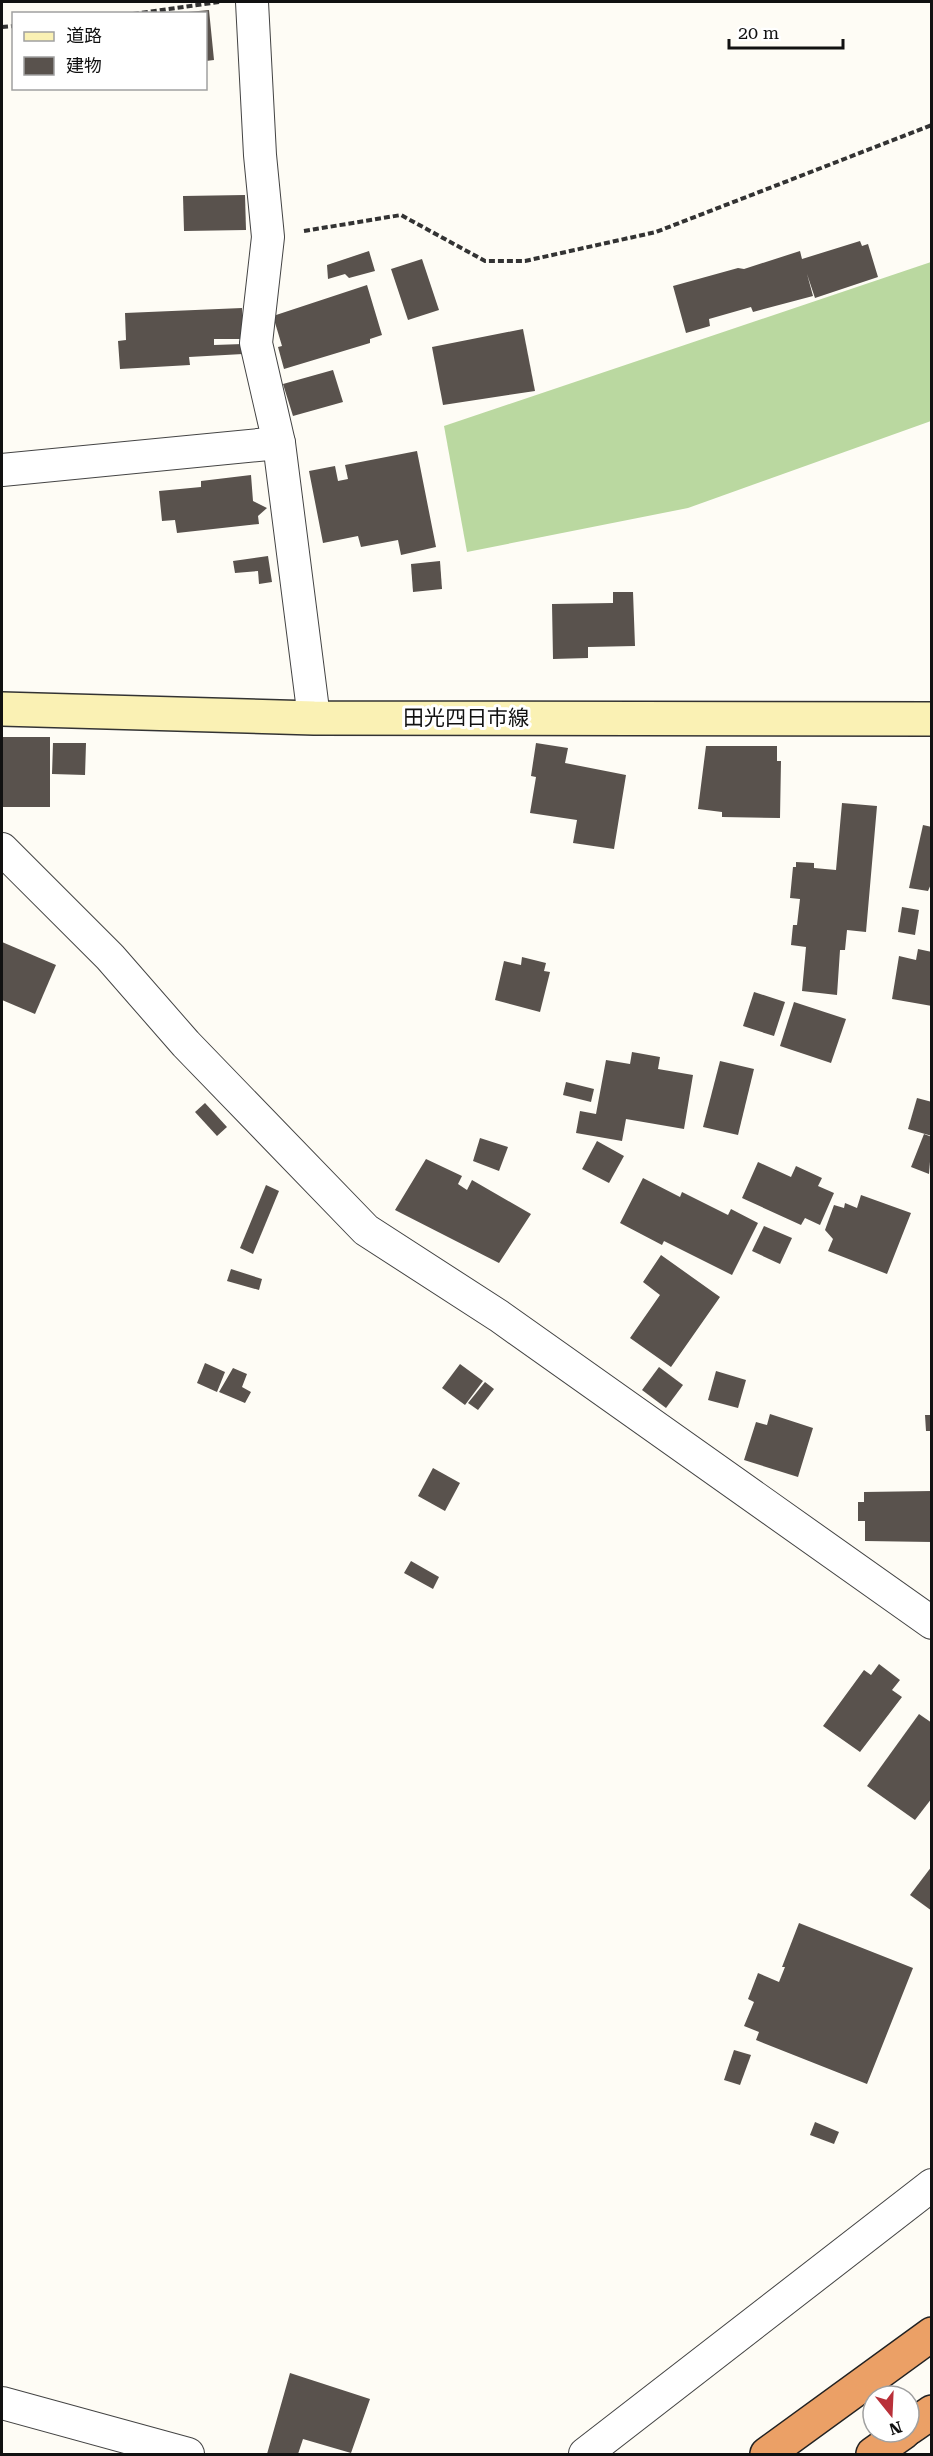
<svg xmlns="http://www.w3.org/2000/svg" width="933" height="2456" viewBox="0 0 933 2456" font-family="'Roboto Serif','Noto Sans JP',serif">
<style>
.forest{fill:#bad8a0}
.building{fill:#59524d}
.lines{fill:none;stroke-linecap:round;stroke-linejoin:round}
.minor-casing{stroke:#444;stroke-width:34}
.secondary-casing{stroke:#333;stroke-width:36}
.motorway-casing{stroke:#222;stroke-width:36}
.path{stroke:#333;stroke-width:4;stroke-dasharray:6 3;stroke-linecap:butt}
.minor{stroke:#fff;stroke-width:32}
.secondary{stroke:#faf1b4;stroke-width:33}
.motorway{stroke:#eba066;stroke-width:33}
.labels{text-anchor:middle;stroke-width:6;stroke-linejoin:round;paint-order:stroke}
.street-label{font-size:21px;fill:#111;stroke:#fff}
</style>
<rect width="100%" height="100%" fill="#fefcf5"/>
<path class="forest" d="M 931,262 L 931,421 L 688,508 L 467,552 L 444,426 Z"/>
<g class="building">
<path d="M 209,10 L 214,60 L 206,61 L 206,14 L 188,12 Z"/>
<path d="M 245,195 L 246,230 L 184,231 L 183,196 Z"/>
<path d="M 860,241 L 862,246 L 868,244 L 878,277 L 815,298 L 807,274 L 813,296 L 753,312 L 751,307 L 709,319 L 710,326 L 686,333 L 673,286 L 738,268 L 744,269 L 800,251 L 802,259 Z"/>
<path d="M 369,251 L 375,271 L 349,278 L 345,274 L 328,279 L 327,265 Z"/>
<path d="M 422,259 L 439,310 L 408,320 L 391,269 Z"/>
<path d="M 367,285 L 382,335 L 370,339 L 370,343 L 284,369 L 278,347 L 282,346 L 273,316 Z"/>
<path d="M 242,308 L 243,339 L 214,339 L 214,345 L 243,344 L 243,354 L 189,357 L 190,365 L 120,369 L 118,341 L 126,340 L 125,313 Z"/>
<path d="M 523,329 L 535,391 L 443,405 L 432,347 Z"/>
<path d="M 333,370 L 343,402 L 293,416 L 283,384 Z"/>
<path d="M 417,451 L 436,547 L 401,555 L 398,540 L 361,547 L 358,536 L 323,543 L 309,471 L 335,466 L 338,481 L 348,479 L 345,465 Z"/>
<path d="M 251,475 L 253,501 L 267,508 L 258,516 L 259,524 L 177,533 L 175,520 L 162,521 L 159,491 L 201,487 L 201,481 Z"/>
<path d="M 268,556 L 272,582 L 259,584 L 258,571 L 235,573 L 233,561 Z"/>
<path d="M 440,561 L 442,589 L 413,592 L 411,564 Z"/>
<path d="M 613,592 L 633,592 L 635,646 L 588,647 L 588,658 L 553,659 L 552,604 L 613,603 Z"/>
<rect x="2" y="737" width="48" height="70"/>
<path d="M 53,743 L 86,743 L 85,775 L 52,774 Z"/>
<path d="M 536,743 L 568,748 L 565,763 L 626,775 L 614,849 L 573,843 L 577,820 L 530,813 L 536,777 L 531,776 Z"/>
<path d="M 706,746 L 777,746 L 777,761 L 781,761 L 780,818 L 722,817 L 722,812 L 698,809 Z"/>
<path d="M 842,803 L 877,806 L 866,932 L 847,930 L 845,950 L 840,950 L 837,995 L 802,991 L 806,947 L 791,945 L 793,925 L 797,925 L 800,899 L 790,898 L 793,867 L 796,867 L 796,862 L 814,863 L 814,868 L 836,870 Z"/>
<path d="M 923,825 L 932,827 L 932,882 L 928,891 L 909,888 Z"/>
<path d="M 902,907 L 919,910 L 915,935 L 898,932 Z"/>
<path d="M 2,942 L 56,965 L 35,1014 L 2,1000 Z"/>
<path d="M 918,949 L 932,952 L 932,1006 L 892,999 L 899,956 L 916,960 Z"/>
<path d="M 522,957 L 546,963 L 544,971 L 550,972 L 540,1012 L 495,1000 L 504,961 L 521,965 Z"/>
<path d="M 754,992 L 785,1002 L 774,1036 L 743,1026 Z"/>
<path d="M 794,1002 L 846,1019 L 831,1063 L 780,1046 Z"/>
<path d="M 632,1052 L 660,1057 L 658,1069 L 693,1075 L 684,1129 L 626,1119 L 622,1141 L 576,1133 L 580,1111 L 596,1114 L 606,1060 L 630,1064 Z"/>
<path d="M 720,1061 L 754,1069 L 738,1135 L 703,1127 Z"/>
<path d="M 566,1082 L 594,1089 L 591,1102 L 563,1095 Z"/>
<path d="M 917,1098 L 932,1102 L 932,1136 L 908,1129 Z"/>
<path d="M 205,1103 L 227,1127 L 217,1136 L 195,1112 Z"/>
<path d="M 924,1134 L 932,1137 L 929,1174 L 911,1167 Z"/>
<path d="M 480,1138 L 508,1147 L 499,1171 L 473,1161 Z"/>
<path d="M 597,1141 L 624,1156 L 609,1183 L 582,1169 Z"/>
<path d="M 426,1159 L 462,1176 L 458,1184 L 467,1190 L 472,1180 L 531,1214 L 499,1263 L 395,1210 Z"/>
<path d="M 758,1162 L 791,1177 L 796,1166 L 822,1178 L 818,1186 L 834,1193 L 820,1225 L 805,1218 L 801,1225 L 742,1198 Z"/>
<path d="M 643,1178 L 680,1197 L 682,1192 L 728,1215 L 731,1209 L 758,1223 L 732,1275 L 664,1241 L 662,1245 L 620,1223 Z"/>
<path d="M 266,1185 L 279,1191 L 253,1254 L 240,1248 Z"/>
<path d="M 861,1195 L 911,1213 L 887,1274 L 828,1251 L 833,1239 L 825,1230 L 834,1205 L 844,1208 L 845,1203 L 857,1208 Z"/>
<path d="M 764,1226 L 792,1238 L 780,1264 L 752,1251 Z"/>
<path d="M 661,1255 L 720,1297 L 671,1367 L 630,1338 L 660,1295 L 643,1282 Z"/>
<path d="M 231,1269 L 262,1279 L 259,1290 L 227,1281 Z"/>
<path d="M 205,1363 L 225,1372 L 217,1392 L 197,1383 Z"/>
<path d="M 460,1364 L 483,1381 L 465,1405 L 442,1388 Z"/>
<path d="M 659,1367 L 683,1385 L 666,1408 L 642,1390 Z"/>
<path d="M 233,1368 L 247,1374 L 242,1387 L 251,1392 L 245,1403 L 219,1392 Z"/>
<path d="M 716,1371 L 746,1380 L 738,1408 L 708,1400 Z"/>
<path d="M 485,1382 L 494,1389 L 478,1410 L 468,1403 Z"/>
<path d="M 770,1414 L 813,1428 L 798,1477 L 744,1460 L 756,1422 L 767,1425 Z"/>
<path d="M 925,1415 L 932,1415 L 932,1431 L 926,1431 Z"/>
<path d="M 433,1468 L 460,1483 L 445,1511 L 418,1496 Z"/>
<path d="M 932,1491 L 932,1542 L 865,1541 L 865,1521 L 858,1521 L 858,1502 L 864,1502 L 864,1492 Z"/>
<path d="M 411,1561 L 439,1577 L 433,1589 L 404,1573 Z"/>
<path d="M 879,1664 L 900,1680 L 892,1690 L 902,1697 L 860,1752 L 823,1726 L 864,1670 L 871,1675 Z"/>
<path d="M 919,1714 L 932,1723 L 932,1798 L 915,1820 L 867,1786 Z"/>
<path d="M 932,1866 L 932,1911 L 910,1895 Z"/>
<path d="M 799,1923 L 913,1968 L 867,2084 L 756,2040 L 759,2032 L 744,2026 L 754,2002 L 748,1999 L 758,1973 L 779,1982 L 785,1967 L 782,1967 Z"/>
<path d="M 734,2050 L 751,2055 L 740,2085 L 724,2080 Z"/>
<path d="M 815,2122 L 839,2132 L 834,2144 L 810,2135 Z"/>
<path d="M 290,2373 L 370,2399 L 351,2453 L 303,2439 L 298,2454 L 267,2454 Z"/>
</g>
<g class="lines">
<g class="minor-casing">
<g id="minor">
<path d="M 252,2 L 260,155 L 268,237 L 256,343 L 279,443 L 314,718"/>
<path d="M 2,470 L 279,443"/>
<path d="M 2,849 L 110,957 L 186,1044 L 366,1230 L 499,1316 L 932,1623"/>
<path d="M 2,2403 L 188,2454"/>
<path d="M 585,2454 L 932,2185"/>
</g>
</g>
<g class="secondary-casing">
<path id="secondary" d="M 2,709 L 314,718 L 932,719"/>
</g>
<g class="motorway-casing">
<g id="motorway">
<path d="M 909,2428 L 932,2412"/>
<path d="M 767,2454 L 932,2334"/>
<path d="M 873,2454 L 904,2432"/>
</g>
</g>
<g class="path">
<path d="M 133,14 L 219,2"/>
<path d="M 2,27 L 14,26"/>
<path d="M 304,231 L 401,215 L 485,261 L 525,261 L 656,232 L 932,125"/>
</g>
<use href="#minor" class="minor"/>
<use href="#secondary" class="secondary"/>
<use href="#motorway" class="motorway"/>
</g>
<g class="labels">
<g class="street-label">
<text x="466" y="725">田光四日市線</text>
</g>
</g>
<rect width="933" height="2456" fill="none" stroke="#111111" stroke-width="6"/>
<rect x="12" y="12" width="195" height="78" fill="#ffffff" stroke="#a0a0a0" stroke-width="1.5"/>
<rect x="24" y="32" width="30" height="9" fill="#faf1b4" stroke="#a0a0a0" stroke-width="1.5"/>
<text x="66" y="42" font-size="18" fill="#111111">道路</text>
<rect x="24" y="57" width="30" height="18" fill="#59524d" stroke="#a0a0a0" stroke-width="1.5"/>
<text x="66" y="72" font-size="18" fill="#111111">建物</text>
<g transform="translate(891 2414) rotate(162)"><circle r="28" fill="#ffffff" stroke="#a0a0a0" stroke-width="1.5"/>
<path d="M0-4.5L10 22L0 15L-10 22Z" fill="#b93039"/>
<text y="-9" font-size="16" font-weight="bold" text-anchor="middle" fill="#111111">N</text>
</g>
<path d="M729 39v9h114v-9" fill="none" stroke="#111111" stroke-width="3"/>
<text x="738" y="39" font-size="18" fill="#111111" stroke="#ffffff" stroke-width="4.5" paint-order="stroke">20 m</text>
</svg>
